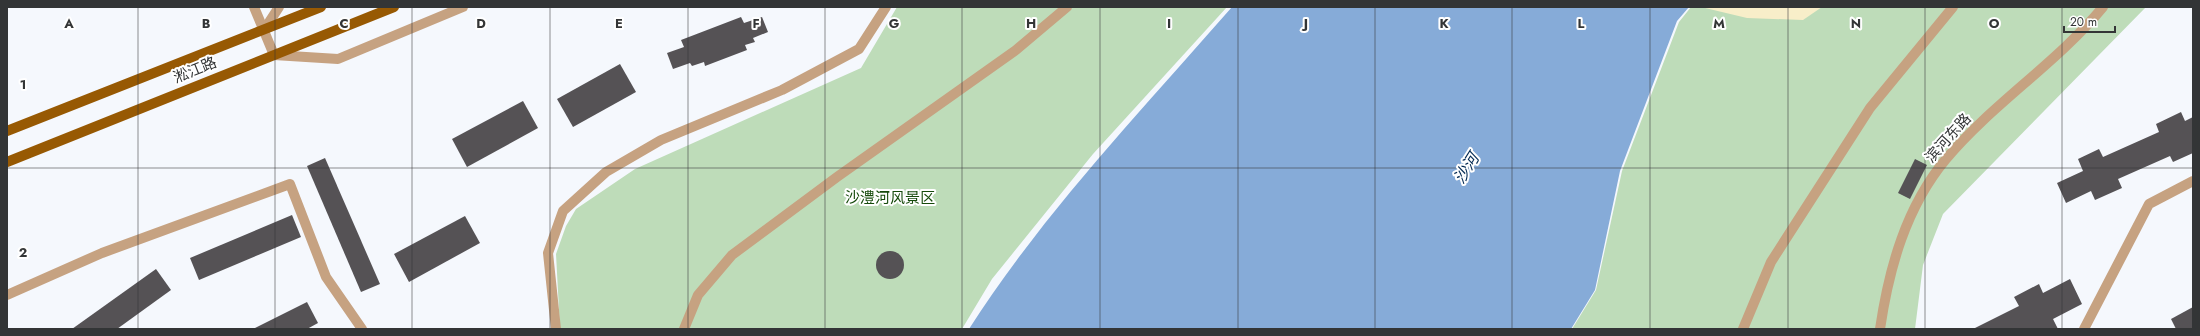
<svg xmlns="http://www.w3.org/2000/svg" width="2200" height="336" viewBox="0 0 2200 336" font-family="Jost,'Noto Sans SC',sans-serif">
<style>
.green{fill:#bedcb9}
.sand{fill:#f8eec9}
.water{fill:#86abd8}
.building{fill:#555255}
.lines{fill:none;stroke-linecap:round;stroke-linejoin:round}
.minor{stroke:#c6a281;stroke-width:10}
.tertiary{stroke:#c6a281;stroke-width:10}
.primary{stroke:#975903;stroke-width:10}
.grid{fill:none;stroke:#333536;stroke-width:1;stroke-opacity:0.55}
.labels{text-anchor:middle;stroke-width:4;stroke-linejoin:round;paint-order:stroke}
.street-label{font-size:15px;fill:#333536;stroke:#fff}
.park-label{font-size:15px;fill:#164a0b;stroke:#fff}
.water-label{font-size:16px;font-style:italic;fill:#022952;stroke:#fff}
.grid-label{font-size:13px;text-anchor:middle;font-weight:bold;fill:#333536;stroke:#fff;stroke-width:4;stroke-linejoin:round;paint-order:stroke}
</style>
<rect width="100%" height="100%" fill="#f5f8fd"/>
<g class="green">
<path d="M 897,7 L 1227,7 L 1093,154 L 992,279 L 962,329 L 560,329 L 556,254 L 566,226 L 576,209 L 635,169 L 861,68 Z"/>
<path d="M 1691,7 L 2146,7 L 1943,214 L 1923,265 L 1915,329 L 1572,329 L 1596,290 L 1622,171 L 1679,22 Z"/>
</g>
<path class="sand" d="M 1701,7 L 1822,7 L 1803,20 L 1747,18 Z"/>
<path class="water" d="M 1232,7 L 1689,7 L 1677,21 L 1620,171 L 1595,290 L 1571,329 L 969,329 C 1044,212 1141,111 1232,7 Z"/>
<g class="building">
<path d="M 741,17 L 744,23 L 762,17 L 768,32 L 753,38 L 755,42 L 745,45 L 747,50 L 705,66 L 704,62 L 692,66 L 690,63 L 673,69 L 667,53 L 684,47 L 681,40 Z"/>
<path d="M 620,64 L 636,92 L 573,127 L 557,99 Z"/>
<path d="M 523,101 L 538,128 L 467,167 L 452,139 Z"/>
<path d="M 2181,112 L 2185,121 L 2193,117 L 2193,153 L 2173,162 L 2170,156 L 2118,179 L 2122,188 L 2095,200 L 2091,191 L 2066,203 L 2057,183 L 2083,171 L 2078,159 L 2099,149 L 2103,157 L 2159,132 L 2156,124 Z"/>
<path d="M 325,158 L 380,284 L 361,292 L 307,166 Z"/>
<path d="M 1915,159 L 1927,165 L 1910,199 L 1898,193 Z"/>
<path d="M 292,215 L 301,237 L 199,280 L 190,258 Z"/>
<path d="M 465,216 L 480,243 L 409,282 L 394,254 Z"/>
<circle cx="890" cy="265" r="14"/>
<path d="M 156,269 L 171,290 L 117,329 L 72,329 Z"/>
<path d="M 2070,279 L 2082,304 L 2053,319 L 2058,329 L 1973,329 L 2019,306 L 2014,297 L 2039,284 L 2043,293 Z"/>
<path d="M 307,302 L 318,323 L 307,329 L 253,329 Z"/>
<path d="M 2193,307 L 2193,329 L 2176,329 L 2171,319 Z"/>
</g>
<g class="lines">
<g class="minor">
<path d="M 264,30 L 279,7"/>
<path d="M 274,55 L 338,59 L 463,7"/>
<path d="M 7,295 L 102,253 L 290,184 L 326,277 L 362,329"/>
<path d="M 556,329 L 548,253 L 563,211 L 606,172 L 661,140 L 782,90 L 859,49 L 886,7"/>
<path d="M 684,329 L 698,295 L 732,255 L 837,177 L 1016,50 L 1067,7"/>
<path d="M 1743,329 L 1771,262 L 1870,108 L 1953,7"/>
<path d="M 2084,329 L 2149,204 L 2193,181"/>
</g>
<g class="tertiary">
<path d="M 254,7 L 274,55"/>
<path d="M 1880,329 C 1889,268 1906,207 1946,159 C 1993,103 2057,63 2103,7"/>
</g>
<g class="primary">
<path d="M 7,131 L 321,7"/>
<path d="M 7,162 L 394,7"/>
</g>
</g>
<path class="grid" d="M 138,7 L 138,329M 275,7 L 275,329M 412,7 L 412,329M 550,7 L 550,329M 688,7 L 688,329M 825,7 L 825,329M 962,7 L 962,329M 1100,7 L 1100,329M 1238,7 L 1238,329M 1375,7 L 1375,329M 1512,7 L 1512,329M 1650,7 L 1650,329M 1788,7 L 1788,329M 1925,7 L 1925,329M 2062,7 L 2062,329M 7,168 L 2193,168"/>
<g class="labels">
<g class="street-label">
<text transform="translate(195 70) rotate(-22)" y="5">淞江路</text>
<text transform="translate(1948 138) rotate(-48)" y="5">滨河东路</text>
</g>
<g class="park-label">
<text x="890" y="203">沙澧河风景区</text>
</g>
<g class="water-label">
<text transform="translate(1466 168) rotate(-58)" y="6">沙河</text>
</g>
</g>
<g class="grid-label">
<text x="69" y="28">A</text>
<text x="206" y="28">B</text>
<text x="344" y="28">C</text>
<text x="481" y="28">D</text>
<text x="619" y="28">E</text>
<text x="756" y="28">F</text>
<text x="894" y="28">G</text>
<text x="1031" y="28">H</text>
<text x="1169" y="28">I</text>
<text x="1306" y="28">J</text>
<text x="1444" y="28">K</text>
<text x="1581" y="28">L</text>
<text x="1719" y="28">M</text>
<text x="1856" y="28">N</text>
<text x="1994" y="28">O</text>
<text x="23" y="89">1</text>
<text x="23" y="257">2</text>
</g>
<rect width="2200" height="336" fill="none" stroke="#333536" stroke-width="16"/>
<path d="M2064 26v6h51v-6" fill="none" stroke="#333536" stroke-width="2"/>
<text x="2070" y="26" font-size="12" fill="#333536" stroke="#ffffff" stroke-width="3" paint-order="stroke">20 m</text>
</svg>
